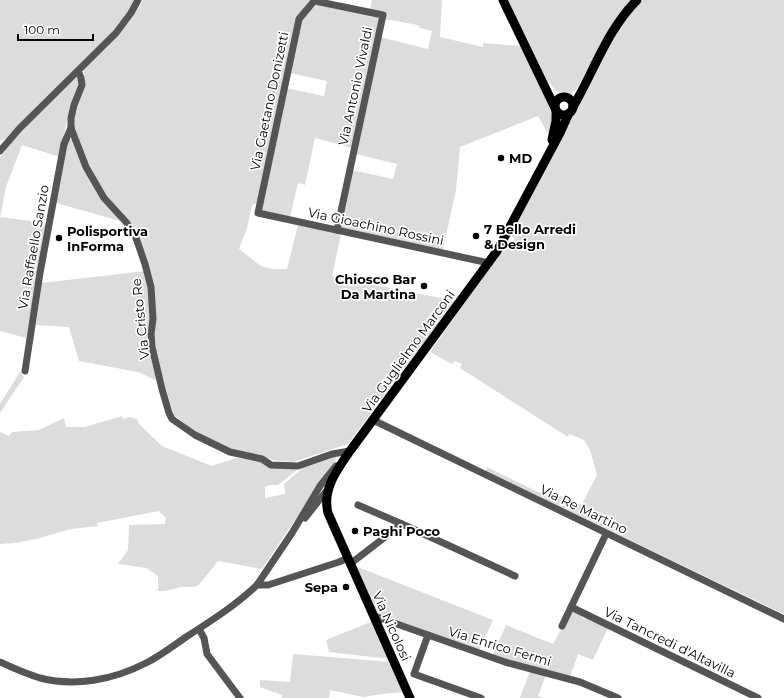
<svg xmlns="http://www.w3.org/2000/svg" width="784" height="698" viewBox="0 0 784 698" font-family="Montserrat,sans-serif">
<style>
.green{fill:#dcdcdc}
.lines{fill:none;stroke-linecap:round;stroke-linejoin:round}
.minor{stroke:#555;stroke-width:7}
.major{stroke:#000;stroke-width:9}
.poi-dot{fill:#000;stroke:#fff;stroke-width:1.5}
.labels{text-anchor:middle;stroke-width:3.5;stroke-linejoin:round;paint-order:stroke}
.street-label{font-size:13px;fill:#000;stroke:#fff}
.poi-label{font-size:13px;font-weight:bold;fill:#000;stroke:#fff;text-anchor:start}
</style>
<rect width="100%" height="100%" fill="#fff"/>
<g class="green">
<path d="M 0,0 L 135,0 L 121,22 L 111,33 L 5,139 L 0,141 Z"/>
<path d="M 143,0 L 313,0 L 295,20 L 257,203 L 252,205 L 247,228 L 239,249 L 261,266 L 273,269 L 287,269 L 298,225 L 341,234 L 332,276 L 455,301 L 348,444 L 293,462 L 273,460 L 263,457 L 240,454 L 198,434 L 174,415 L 161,372 L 153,338 L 154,292 L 155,292 L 155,288 L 153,287 L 146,258 L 94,176 L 86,162 L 73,125 L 76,105 L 85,83 L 84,69 C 106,48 129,28 143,0 Z"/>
<path d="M 372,0 L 442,0 L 440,37 L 483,47 L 483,43 L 520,46 C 529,64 550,99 552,118 C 552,125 551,131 550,137 L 538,116 L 460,147 L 456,190 L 443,250 L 340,229 L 352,170 L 393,179 L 397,164 L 356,154 L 380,37 L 428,49 L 432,31 L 420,28 L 418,25 L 384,19 L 370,10 Z"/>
<path d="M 508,0 L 631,0 L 614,21 L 576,90 L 568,94 L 556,91 L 547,80 Z"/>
<path d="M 643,0 L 784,0 L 784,614 L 486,471 L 487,467 L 538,492 L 566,497 L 569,503 L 582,504 L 597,475 L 590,450 L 584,440 L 569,434 L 568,437 L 460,368 L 462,364 L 455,361 L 452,364 L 430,352 L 505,245 L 515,239 L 510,235 L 614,36 L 629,14 Z"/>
<path d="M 319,3 L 377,16 L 379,19 L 352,148 L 315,138 L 305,185 L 298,183 L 290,217 L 265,212 L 262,210 L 286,88 L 324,96 L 327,81 L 290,73 L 302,18 Z"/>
<path d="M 78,78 L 80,85 L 69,110 L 60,157 L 22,145 L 6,187 L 0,217 L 46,223 L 26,338 L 0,331 L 0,157 L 18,135 L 75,79 Z"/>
<path d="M 73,139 L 77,150 L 124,222 L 56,203 L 62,173 L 66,146 L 69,140 Z"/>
<path d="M 145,271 L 148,284 L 150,320 L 147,334 L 147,343 L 157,381 L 138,372 L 79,361 L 69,327 L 36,325 L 42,283 Z"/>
<path d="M 20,372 L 24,377 L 0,413 L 0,404 Z"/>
<path d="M 122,416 L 123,419 L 130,417 L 137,419 L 139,424 L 162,446 L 212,466 L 236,458 L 261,461 L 295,467 L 296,471 L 278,485 L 270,485 L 265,487 L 265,498 L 285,494 L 284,484 L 306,465 L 332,456 L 337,458 L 262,569 L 218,561 L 199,585 L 195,587 L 181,587 L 165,591 L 158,591 L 158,576 L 146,568 L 118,564 L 128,550 L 129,525 L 165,524 L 166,518 L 159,511 L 97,523 L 98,526 L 71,529 L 36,539 L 16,543 L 0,544 L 0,432 L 9,436 L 12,432 L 39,430 L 64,418 L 66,427 L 85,427 Z"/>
<path d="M 355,566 L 493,620 L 479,651 L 378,615 Z"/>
<path d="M 572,611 L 582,615 L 582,618 L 584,619 L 586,617 L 608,628 L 593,660 L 578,654 L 570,677 L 493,655 L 506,625 L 553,644 Z"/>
<path d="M 373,621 L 390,659 L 329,652 L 326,640 Z"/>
<path d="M 293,654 L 391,662 L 404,692 L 382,694 L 363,697 L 330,690 L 329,698 L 282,698 L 282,695 L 260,687 L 260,680 L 290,682 Z"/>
<path d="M 530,671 L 546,675 L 538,696 L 544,698 L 520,698 Z"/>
</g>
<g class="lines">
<g class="minor">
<path d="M 315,0 L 299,19 L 258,213 L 489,263"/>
<path d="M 315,1 L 383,15 L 337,230"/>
<path d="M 78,71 L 81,78 L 82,85 L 74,105 L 71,118 L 71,128 L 86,167 L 104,198 L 126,222 L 135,235 L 145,264 L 151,287 L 153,319 L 151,334 L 152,347 L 162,389 L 169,413 L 172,419 L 195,435 L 230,452 L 262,459 L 271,465 L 298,466 L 332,454 L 350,451"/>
<path d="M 0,151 L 19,129 L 116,33 L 131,13 L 138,0"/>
<path d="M 25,371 L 40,273 L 64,144 L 71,128"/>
<path d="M 373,420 L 784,619"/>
<path d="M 358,505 L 402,524"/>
<path d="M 305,518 L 328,489"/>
<path d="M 350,564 L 402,524 L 515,576"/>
<path d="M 257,585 L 292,533 L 320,486 L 336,466"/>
<path d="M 571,607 L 758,698"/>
<path d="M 374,616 L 505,662 L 580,682 L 618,698"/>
<path d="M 562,626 L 606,534"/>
<path d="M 199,629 L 204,638 L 207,654 L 240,698"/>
<path d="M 428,635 L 414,674 L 481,698"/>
<path d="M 0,662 C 13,668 26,674 40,678 C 75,687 113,680 146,663 C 160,656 173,646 186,637 C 211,621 236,605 257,585 L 268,585 L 339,562 L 348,558"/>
</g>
<g class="major">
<path d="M 503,0 L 555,108"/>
<circle cx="564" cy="106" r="9"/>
<path d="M 573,107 C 594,71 607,30 637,0"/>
<path d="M 552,140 L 556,121 L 556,110"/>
<path d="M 410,698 L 328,513 C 322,489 337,470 350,451 L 497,251 L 560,133 L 569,113"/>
</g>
</g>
<g class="poi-dot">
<circle cx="501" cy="158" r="4"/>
<circle cx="476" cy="236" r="4"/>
<circle cx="59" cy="238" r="4"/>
<circle cx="424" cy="286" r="4"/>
<circle cx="355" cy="531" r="4"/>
<circle cx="346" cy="587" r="4"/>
</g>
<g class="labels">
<g class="street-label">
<text transform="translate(355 86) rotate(-78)" y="5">Via Antonio Vivaldi</text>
<text transform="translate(269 101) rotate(-78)" y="5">Via Gaetano Donizetti</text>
<text transform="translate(376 226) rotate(12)" y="5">Via Gioachino Rossini</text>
<text transform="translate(33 247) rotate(-80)" y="5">Via Raffaello Sanzio</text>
<text transform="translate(140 319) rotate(-96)" y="5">Via Cristo Re</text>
<text transform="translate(408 351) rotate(-54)" y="5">Via Guglielmo Marconi</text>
<text transform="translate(584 509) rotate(26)" y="5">Via Re Martino</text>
<text transform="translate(392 626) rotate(66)" y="5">Via Nicolosi</text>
<text transform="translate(670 642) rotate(26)" y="5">Via Tancredi d'Altavilla</text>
<text transform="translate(500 646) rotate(17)" y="5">Via Enrico Fermi</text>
</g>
<g class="poi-label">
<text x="509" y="163">MD</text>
<text x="484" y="234">7 Bello Arredi<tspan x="484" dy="15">&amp; Design</tspan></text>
<text x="67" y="236">Polisportiva<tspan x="67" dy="15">InForma</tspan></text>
<text x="416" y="284" text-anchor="end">Chiosco Bar<tspan x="416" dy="15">Da Martina</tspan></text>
<text x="363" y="536">Paghi Poco</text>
<text x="338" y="592" text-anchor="end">Sepa</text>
</g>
</g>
<path d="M18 34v6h75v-6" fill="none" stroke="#000000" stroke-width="2"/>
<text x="24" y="34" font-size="12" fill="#000000" stroke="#ffffff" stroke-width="3" paint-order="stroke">100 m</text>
</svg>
